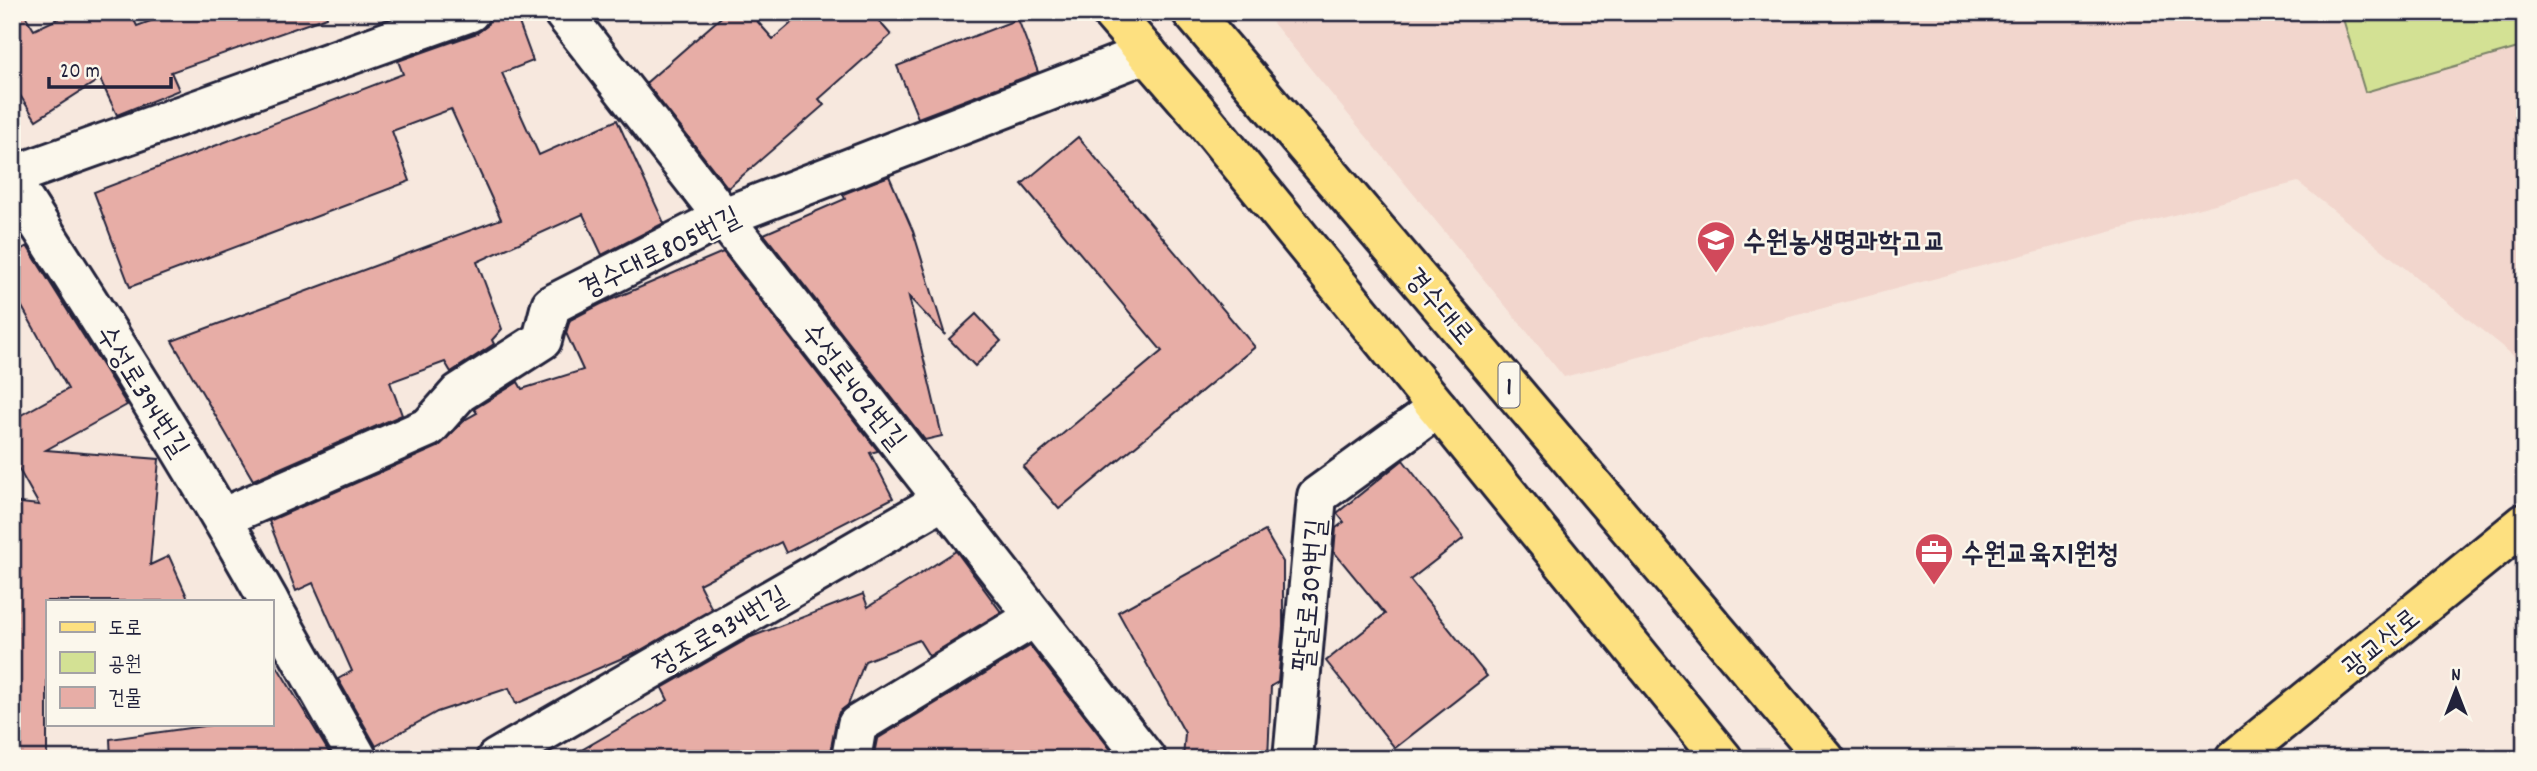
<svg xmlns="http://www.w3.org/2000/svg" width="2537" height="771" viewBox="0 0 2537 771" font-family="Dekko,'Poor Story',sans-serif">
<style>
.built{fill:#f2d6cd}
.green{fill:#d3e194;stroke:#7a8268;stroke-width:2}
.building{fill:#e7ada6;stroke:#22223b;stroke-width:2}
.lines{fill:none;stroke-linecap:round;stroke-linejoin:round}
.minor-casing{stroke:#22223b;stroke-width:44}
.major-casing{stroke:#22223b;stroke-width:44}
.minor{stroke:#fbf7ec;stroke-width:38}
.major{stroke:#fde080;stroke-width:38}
.labels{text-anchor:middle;stroke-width:5;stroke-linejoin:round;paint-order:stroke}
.shield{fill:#fbf7ec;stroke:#636270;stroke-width:2}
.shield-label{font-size:26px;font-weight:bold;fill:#22223b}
.poi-label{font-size:28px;font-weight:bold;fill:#22223b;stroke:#fbf7ec;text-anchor:start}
.street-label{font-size:28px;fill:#22223b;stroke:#fbf7ec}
</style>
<rect width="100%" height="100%" fill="#f7e8de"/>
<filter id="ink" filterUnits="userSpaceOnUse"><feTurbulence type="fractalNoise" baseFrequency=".0143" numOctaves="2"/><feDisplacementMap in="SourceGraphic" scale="14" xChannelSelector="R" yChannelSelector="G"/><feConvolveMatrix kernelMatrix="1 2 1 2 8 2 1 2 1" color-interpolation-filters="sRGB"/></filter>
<g filter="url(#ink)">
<path class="built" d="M 1264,12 L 2525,12 L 2525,365 L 2298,182 L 1564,377 Z"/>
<path class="green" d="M 2341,12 L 2525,12 L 2525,46 L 2365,92 Z"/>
<g class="building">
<path d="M 12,12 L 23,12 L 34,30 L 72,12 L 130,12 L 137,26 L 175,12 L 326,12 L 327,17 L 171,72 L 179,90 L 117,115 L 100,79 L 36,120 L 12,83 Z"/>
<path d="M 491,12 L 515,12 L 533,61 L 502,73 L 539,155 L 617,120 L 664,223 L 602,255 L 583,214 L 477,262 L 502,329 L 492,340 L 494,344 L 451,372 L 445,362 L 390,382 L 402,415 L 253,480 L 172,341 L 501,219 L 451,109 L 392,131 L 410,181 L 130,287 L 94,192 L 403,74 L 398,61 L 477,33 L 487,26 Z"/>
<path d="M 727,12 L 749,12 L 773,39 L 804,12 L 871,12 L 891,35 L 819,99 L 824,105 L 728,188 L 646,83 Z"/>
<path d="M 1018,19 L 1038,72 L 918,118 L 897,66 Z"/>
<path d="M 1078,137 L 1255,347 L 1059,509 L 1023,467 L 1162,351 L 1022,184 Z"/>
<path d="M 889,176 L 913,231 L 945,335 L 909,297 L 942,436 L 925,440 L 764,234 L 845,199 L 843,194 Z"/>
<path d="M 27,246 L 127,405 L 46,450 L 159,459 L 150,565 L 169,556 L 189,601 L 47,601 L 47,759 L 12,759 L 12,502 L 39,505 L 17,466 L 12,468 L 12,420 L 68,389 L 12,289 L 12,255 Z"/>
<path d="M 723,252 L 878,451 L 870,453 L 893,498 L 786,553 L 781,542 L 699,584 L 712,609 L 641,650 L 516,704 L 509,688 L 437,712 L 376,746 L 338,679 L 352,671 L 313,583 L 296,591 L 269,521 L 438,447 L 466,419 L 477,413 L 474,409 L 518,382 L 522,389 L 583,370 L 566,333 L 570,320 L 601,304 Z"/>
<path d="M 976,314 L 1001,341 L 975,366 L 949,339 Z"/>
<path d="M 1403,460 L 1464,538 L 1410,580 L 1487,676 L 1395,748 L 1326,661 L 1385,614 L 1334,552 L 1336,528 L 1344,522 L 1337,513 Z"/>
<path d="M 1265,531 L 1283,562 L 1283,627 L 1278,682 L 1271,686 L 1268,759 L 1183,759 L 1185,733 L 1118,612 Z"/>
<path d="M 956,551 L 1001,612 L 929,656 L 919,640 L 865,661 L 848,705 L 839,712 L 836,721 L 829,759 L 566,759 L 668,700 L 662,688 L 751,637 L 863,594 L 868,607 Z"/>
<path d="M 1030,646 L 1118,759 L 873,759 L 877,739 Z"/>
<path d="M 271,656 L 333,759 L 111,759 L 110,739 L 218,724 L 271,724 Z"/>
</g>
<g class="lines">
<g class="minor-casing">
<g id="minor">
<path d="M 563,12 L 1146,759"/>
<path d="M 12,176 L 470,12"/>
<path d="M 12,182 C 101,320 189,458 269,601"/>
<path d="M 222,518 L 429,427 L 459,393 L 542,340 L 551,305 L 724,217 L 1147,53"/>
<path d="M 271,605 L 358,759"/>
<path d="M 496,759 L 943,500"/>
<path d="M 851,759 L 857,725 L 1035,617"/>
<path d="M 1293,759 L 1317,496 L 1438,408"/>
</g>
</g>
<g class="major-casing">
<g id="major">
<path d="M 1111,12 L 1196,110 L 1723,759"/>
<path d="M 1192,12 L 1825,759"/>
<path d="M 2235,759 L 2525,523"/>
</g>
</g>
<use href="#minor" class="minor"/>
<use href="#major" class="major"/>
</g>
</g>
<defs>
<g id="school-pin" transform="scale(2.0125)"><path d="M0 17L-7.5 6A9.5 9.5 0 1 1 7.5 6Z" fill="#d1495b" stroke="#fbf7ec"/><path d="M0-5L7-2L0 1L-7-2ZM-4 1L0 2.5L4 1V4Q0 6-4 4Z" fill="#fff"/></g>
<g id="office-pin" transform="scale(2.0125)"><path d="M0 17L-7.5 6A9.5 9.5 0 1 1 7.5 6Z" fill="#d1495b" stroke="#fbf7ec"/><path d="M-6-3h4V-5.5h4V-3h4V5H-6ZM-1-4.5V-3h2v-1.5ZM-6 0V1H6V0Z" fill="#fff"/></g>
</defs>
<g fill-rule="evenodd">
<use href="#school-pin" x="1716" y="240"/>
<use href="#office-pin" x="1934" y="552"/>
</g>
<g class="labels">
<rect class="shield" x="1498.5" y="362.5" width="21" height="45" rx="5"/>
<g class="shield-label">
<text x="1509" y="394">1</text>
</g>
<g class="poi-label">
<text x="1743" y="250">수원농생명과학고교</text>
<text x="1961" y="562">수원교육지원청</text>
</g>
<g class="street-label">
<text transform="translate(659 251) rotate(-26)" y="10">경수대로805번길</text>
<text transform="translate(1441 305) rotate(50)" y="10">경수대로</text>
<text transform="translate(855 385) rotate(52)" y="10">수성로402번길</text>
<text transform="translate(144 390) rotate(58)" y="10">수성로394번길</text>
<text transform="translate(1308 595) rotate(-85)" y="10">팔달로309번길</text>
<text transform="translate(719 629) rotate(-30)" y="10">정조로934번길</text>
<text transform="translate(2380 641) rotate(-39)" y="10">광교산로</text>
</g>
</g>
<rect width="2537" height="771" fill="none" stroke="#fbf7ec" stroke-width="42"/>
<rect x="21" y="21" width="2495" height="729" fill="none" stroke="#22223b" stroke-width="2.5" filter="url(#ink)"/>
<rect x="46" y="600" width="228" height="126" fill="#fbf7ec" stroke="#a4a2a5" stroke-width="2"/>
<rect x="60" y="622" width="35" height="10" fill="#fde080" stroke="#a4a2a5" stroke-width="2"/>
<text x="108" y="634" font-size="21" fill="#22223b">도로</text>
<rect x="60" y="652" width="35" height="21" fill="#d3e194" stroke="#a4a2a5" stroke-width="2"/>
<text x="108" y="670" font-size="21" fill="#22223b">공원</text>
<rect x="60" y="687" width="35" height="21" fill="#e7ada6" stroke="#a4a2a5" stroke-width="2"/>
<text x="108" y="704" font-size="21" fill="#22223b">건물</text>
<g transform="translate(2456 690)" stroke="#fbf7ec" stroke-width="5" paint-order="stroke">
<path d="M0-5L12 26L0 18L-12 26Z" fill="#22223b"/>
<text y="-10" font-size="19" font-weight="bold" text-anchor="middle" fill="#22223b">N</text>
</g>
<path d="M49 77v10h122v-10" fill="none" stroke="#22223b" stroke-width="3.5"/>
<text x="60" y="77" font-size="21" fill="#22223b" stroke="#fbf7ec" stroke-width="5" paint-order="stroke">20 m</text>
</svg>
